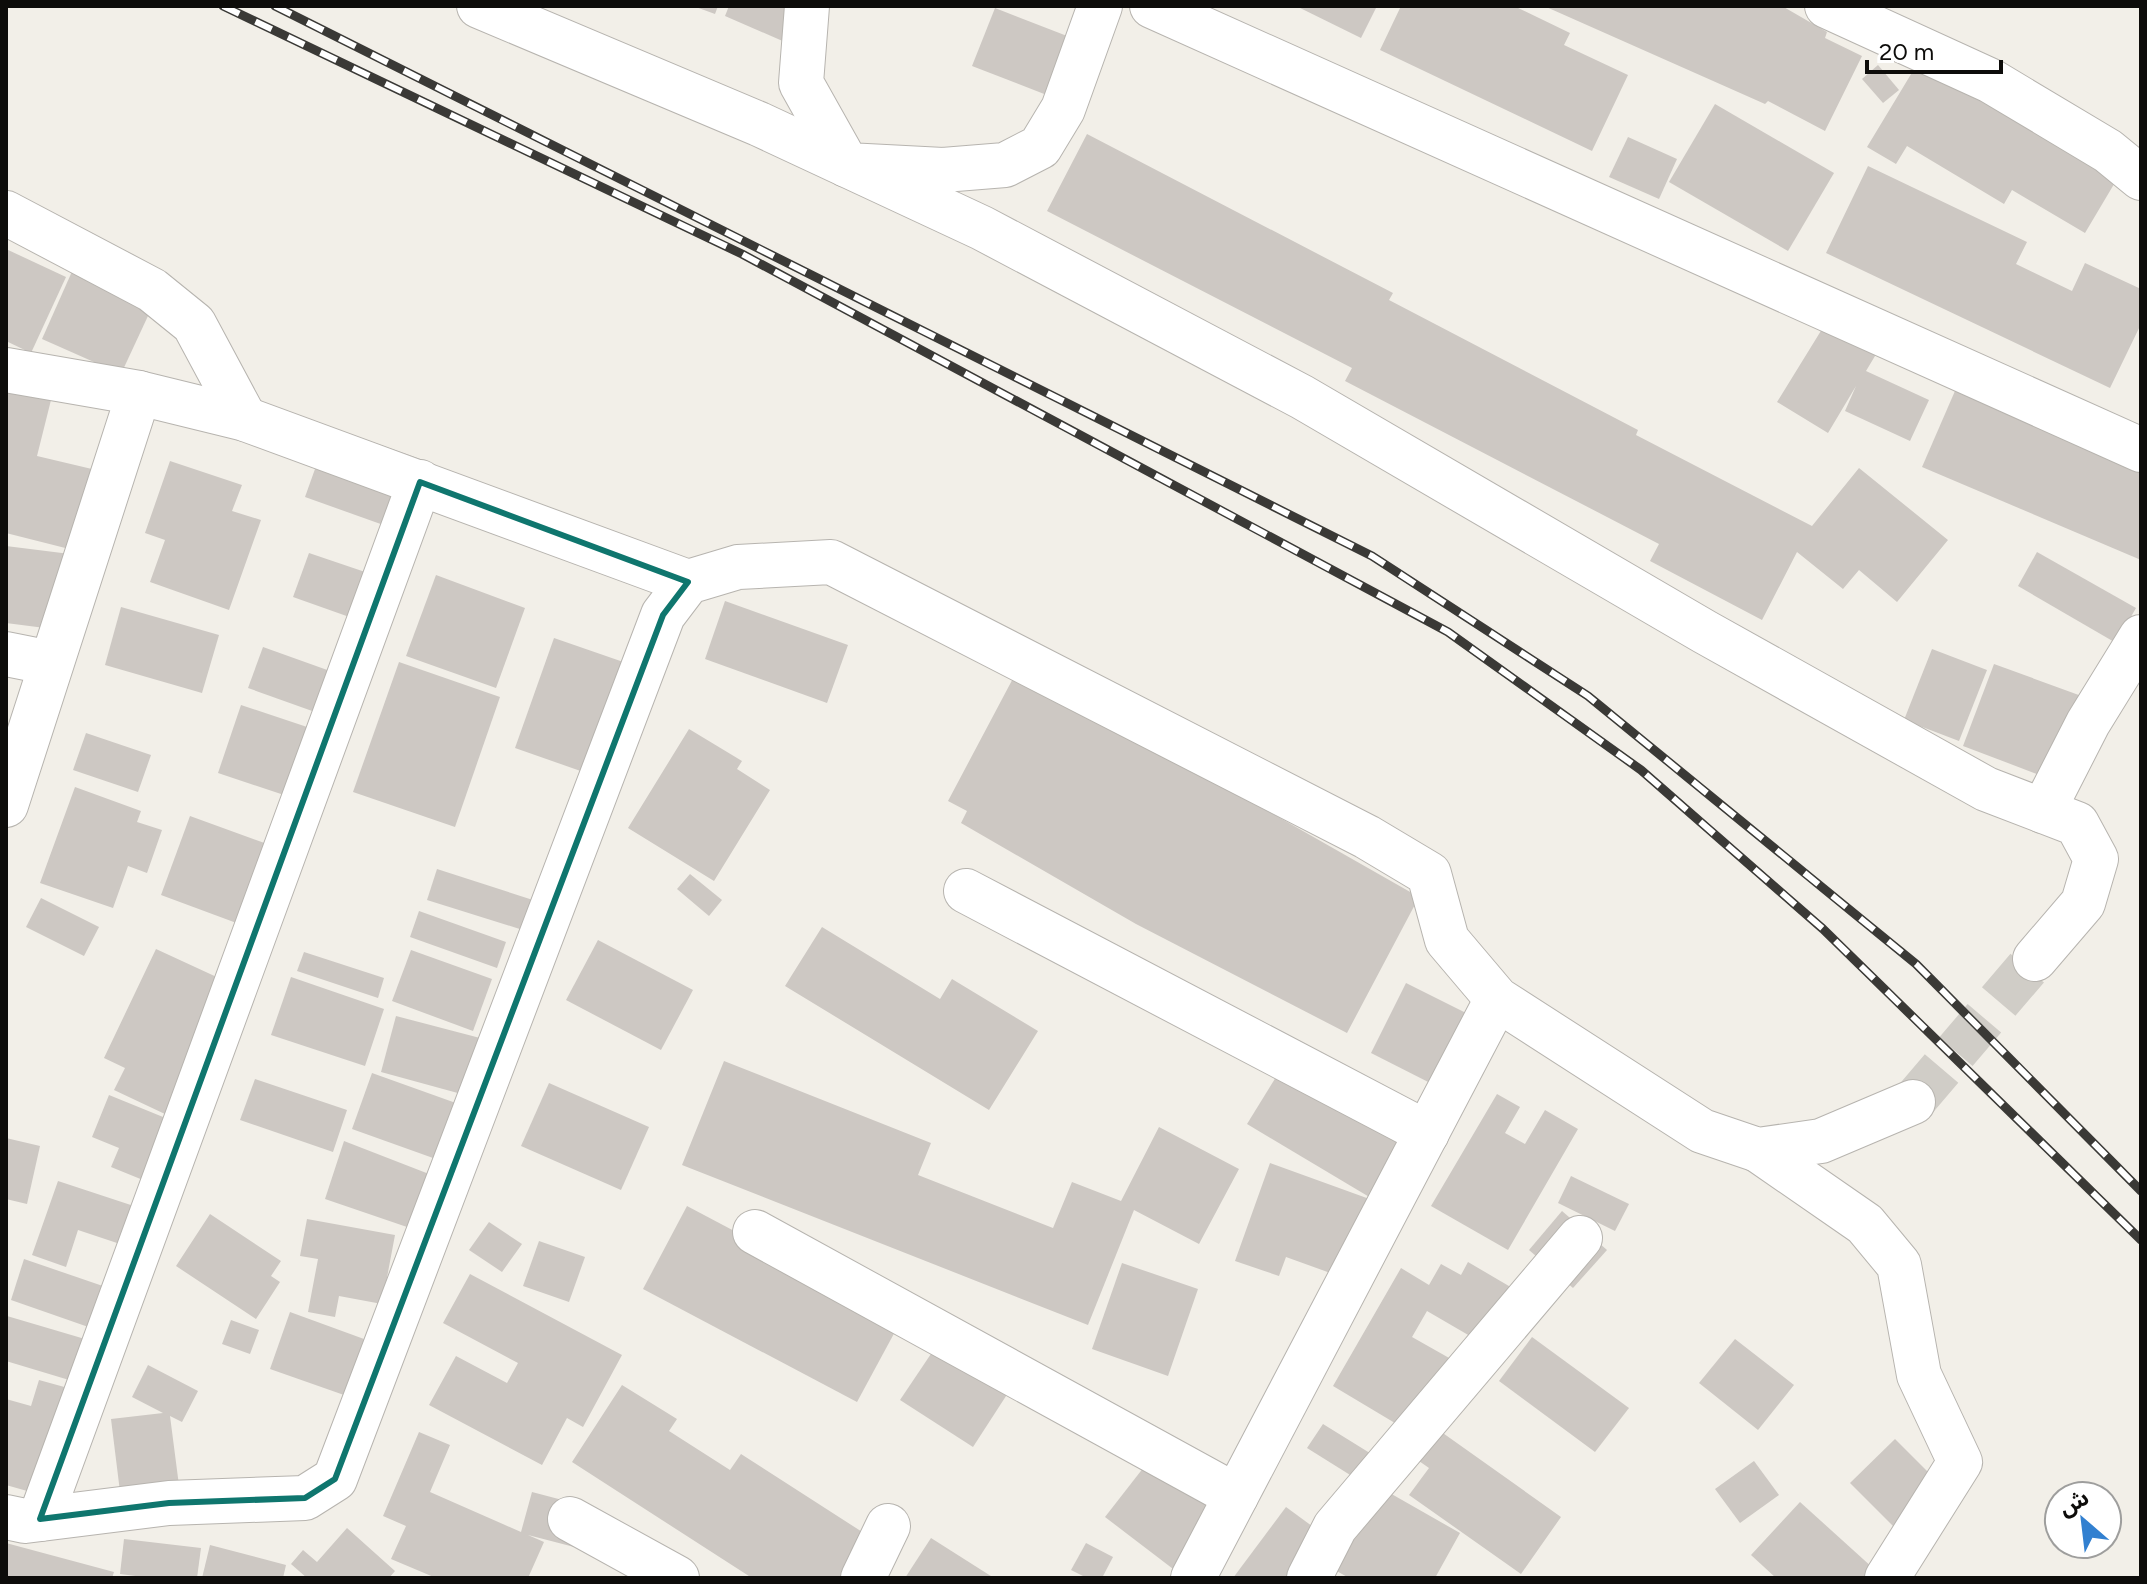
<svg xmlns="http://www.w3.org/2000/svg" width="2147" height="1584" viewBox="0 0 2147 1584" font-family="Figtree,'Noto Sans Arabic',sans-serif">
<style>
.building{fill:#cdc8c3}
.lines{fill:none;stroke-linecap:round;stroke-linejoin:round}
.minor-tunnel{stroke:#d0cdc7;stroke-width:44;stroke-dasharray:44 22;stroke-linecap:butt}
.minor-casing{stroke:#b7b4af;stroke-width:46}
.minor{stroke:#fff;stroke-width:44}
.rail-casing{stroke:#3a3936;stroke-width:9}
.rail{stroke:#fff;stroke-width:6;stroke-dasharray:18;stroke-linecap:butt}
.marked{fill:none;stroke:#0f766e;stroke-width:6;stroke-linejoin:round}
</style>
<rect width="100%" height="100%" fill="#f2efe8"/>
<g class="building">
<path d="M 693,6 L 718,6 L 715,14 Z"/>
<path d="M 729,6 L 811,6 L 794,46 L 725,16 Z"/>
<path d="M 1296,6 L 1377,6 L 1361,38 Z"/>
<path d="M 1401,6 L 1514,6 L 1570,33 L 1564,45 L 1628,75 L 1592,151 L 1380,50 Z"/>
<path d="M 1544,6 L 1782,6 L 1827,32 L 1825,38 L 1862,56 L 1825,131 L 1768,101 L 1765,104 Z"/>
<path d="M 995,8 L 1080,41 L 1057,99 L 972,66 Z"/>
<path d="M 1925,51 L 2123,169 L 2085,233 L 2012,190 L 2004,204 L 1907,146 L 1896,164 L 1867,147 Z"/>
<path d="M 1878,65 L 1899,90 L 1883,103 L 1862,79 Z"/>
<path d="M 1715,104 L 1834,173 L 1788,251 L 1669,182 Z"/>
<path d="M 1087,134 L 1393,293 L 1389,300 L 1638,430 L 1636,435 L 1812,526 L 1859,468 L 1948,540 L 1897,602 L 1859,570 L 1843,589 L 1797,552 L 1762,620 L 1650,561 L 1659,544 L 1345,381 L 1352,368 L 1047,211 Z"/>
<path d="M 1628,137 L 1677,159 L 1659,199 L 1609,177 Z"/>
<path d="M 1868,166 L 2027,242 L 2016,264 L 2072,291 L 2085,263 L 2141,289 L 2141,324 L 2110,388 L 1826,253 Z"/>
<path d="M 6,249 L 66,277 L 31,353 L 6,341 Z"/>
<path d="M 74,267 L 154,303 L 121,374 L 42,339 Z"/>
<path d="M 1827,321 L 1878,351 L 1866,371 L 1929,400 L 1910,441 L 1845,411 L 1856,386 L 1828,433 L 1777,402 Z"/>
<path d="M 6,368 L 56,380 L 37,456 L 113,474 L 93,555 L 6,533 Z"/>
<path d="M 1958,384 L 2141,462 L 2141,560 L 1922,467 Z"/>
<path d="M 330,427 L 429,462 L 403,532 L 305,497 Z"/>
<path d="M 170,461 L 242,485 L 232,511 L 261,520 L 229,610 L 150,582 L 165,540 L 145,533 Z"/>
<path d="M 6,546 L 86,556 L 76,632 L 6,623 Z"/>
<path d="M 2037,552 L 2136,608 L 2116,643 L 2018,586 Z"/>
<path d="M 309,553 L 371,574 L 355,619 L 293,597 Z"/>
<path d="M 436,575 L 525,608 L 496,688 L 406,656 Z"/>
<path d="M 725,601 L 848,645 L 827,703 L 705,659 Z"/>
<path d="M 121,607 L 219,635 L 202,693 L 105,665 Z"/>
<path d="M 554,638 L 632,665 L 592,775 L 515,748 Z"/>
<path d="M 263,647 L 358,681 L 343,722 L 248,688 Z"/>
<path d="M 1932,649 L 1987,670 L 1959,741 L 1904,720 Z"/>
<path d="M 399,662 L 500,697 L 455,827 L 353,792 Z"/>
<path d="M 1994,664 L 2098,702 L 2066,785 L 1963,746 Z"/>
<path d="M 1018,669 L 1419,897 L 1347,1033 L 1136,924 L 961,823 L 967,811 L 948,801 Z"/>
<path d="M 241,705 L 331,735 L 308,803 L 218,773 Z"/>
<path d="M 689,729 L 742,761 L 737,769 L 770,790 L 714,881 L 628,828 Z"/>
<path d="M 86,733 L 151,755 L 138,792 L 73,770 Z"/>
<path d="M 75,787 L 141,811 L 137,822 L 162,830 L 147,873 L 128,866 L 113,908 L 40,883 Z"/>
<path d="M 190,816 L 295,854 L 266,934 L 161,895 Z"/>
<path d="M 437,869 L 536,901 L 526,931 L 427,900 Z"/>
<path d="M 690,874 L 722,900 L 709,916 L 677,889 Z"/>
<path d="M 41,898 L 99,927 L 84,956 L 26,927 Z"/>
<path d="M 419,911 L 506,942 L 497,968 L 410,937 Z"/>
<path d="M 822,927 L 940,999 L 952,979 L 1038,1031 L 989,1110 L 785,986 Z"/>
<path d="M 598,940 L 693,990 L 661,1050 L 566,1000 Z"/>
<path d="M 156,949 L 247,991 L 184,1123 L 114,1090 L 125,1068 L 104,1058 Z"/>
<path d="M 411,950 L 492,979 L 473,1031 L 392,1001 Z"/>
<path d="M 304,952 L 384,978 L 378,998 L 297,971 Z"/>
<path d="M 291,977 L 384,1009 L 365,1066 L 271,1035 Z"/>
<path d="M 1406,983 L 1480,1020 L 1444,1090 L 1371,1053 Z"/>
<path d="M 396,1016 L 480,1038 L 465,1095 L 381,1072 Z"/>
<path d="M 1292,1051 L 1415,1125 L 1371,1198 L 1247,1124 Z"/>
<path d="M 724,1061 L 931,1143 L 918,1175 L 1053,1228 L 1072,1182 L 1121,1201 L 1159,1127 L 1239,1169 L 1199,1244 L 1134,1210 L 1088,1325 L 682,1165 Z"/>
<path d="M 372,1073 L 467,1107 L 447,1163 L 352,1129 Z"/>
<path d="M 255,1079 L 347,1110 L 333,1152 L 240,1120 Z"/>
<path d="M 549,1083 L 649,1127 L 621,1190 L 521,1146 Z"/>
<path d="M 1497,1094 L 1520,1107 L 1505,1133 L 1525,1144 L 1545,1110 L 1578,1129 L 1508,1250 L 1431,1206 Z"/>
<path d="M 109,1095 L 195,1130 L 170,1191 L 111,1167 L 119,1148 L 92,1137 Z"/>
<path d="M 6,1138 L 40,1146 L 27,1204 L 6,1199 Z"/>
<path d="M 344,1141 L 429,1174 L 407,1227 L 325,1199 Z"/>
<path d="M 1270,1163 L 1375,1201 L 1347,1279 L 1286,1257 L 1279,1276 L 1235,1261 Z"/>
<path d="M 1571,1176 L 1629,1204 L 1615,1231 L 1558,1203 Z"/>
<path d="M 58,1181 L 149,1211 L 135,1249 L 78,1230 L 66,1267 L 32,1255 Z"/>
<path d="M 687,1206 L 872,1304 L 897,1328 L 857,1402 L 643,1289 Z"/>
<path d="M 1562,1211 L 1607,1250 L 1573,1288 L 1529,1250 Z"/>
<path d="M 210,1214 L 281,1261 L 271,1276 L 280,1282 L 256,1319 L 176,1266 Z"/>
<path d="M 307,1219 L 395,1235 L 382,1304 L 339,1296 L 335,1317 L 308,1312 L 318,1259 L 300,1256 Z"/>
<path d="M 489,1222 L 522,1244 L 502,1272 L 469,1250 Z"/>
<path d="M 539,1241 L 585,1257 L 569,1302 L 523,1286 Z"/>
<path d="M 24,1259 L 132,1296 L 117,1337 L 11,1300 Z"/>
<path d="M 1468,1262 L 1514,1289 L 1482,1343 L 1427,1311 L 1412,1337 L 1458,1363 L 1415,1435 L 1333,1386 L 1401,1268 L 1429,1285 L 1441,1264 L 1461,1275 Z"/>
<path d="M 1122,1263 L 1198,1289 L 1168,1376 L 1092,1349 Z"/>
<path d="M 470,1274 L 622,1355 L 583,1427 L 567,1418 L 542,1465 L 429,1405 L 456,1356 L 507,1383 L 518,1363 L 443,1323 Z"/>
<path d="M 290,1312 L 364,1339 L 344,1395 L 270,1369 Z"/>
<path d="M 7,1316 L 112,1347 L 99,1389 L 6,1361 Z"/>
<path d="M 231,1320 L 259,1330 L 250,1354 L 222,1344 Z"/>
<path d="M 947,1330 L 1019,1376 L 973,1447 L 900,1400 Z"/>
<path d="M 1532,1337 L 1629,1408 L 1595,1452 L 1499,1381 Z"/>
<path d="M 1735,1339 L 1794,1385 L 1758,1430 L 1699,1383 Z"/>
<path d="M 148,1365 L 198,1391 L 182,1422 L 170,1416 L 181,1501 L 122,1508 L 111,1419 L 163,1413 L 132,1397 Z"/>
<path d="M 39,1380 L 97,1396 L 66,1502 L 6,1485 L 6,1399 L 31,1406 Z"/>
<path d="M 622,1385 L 677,1419 L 669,1431 L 730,1470 L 741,1454 L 898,1555 L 883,1578 L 752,1578 L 572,1462 Z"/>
<path d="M 1323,1424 L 1394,1468 L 1381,1488 L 1460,1533 L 1435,1578 L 1349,1578 L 1335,1570 L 1379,1493 L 1307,1448 Z"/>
<path d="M 1440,1431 L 1561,1517 L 1521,1574 L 1409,1495 L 1429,1468 L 1419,1461 Z"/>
<path d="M 419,1432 L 450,1445 L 430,1492 L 521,1532 L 532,1492 L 589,1507 L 578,1548 L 528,1535 L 544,1542 L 528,1578 L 436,1578 L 391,1559 L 406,1526 L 383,1516 Z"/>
<path d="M 1895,1439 L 1951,1495 L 1907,1540 L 1850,1483 Z"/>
<path d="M 1158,1449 L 1233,1507 L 1181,1575 L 1105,1517 Z"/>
<path d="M 1754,1461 L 1779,1495 L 1740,1523 L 1715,1489 Z"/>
<path d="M 1800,1502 L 1884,1578 L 1776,1578 L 1751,1555 Z"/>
<path d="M 1286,1507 L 1316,1529 L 1324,1578 L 1233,1578 Z"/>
<path d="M 347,1528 L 395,1571 L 389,1578 L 307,1578 L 291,1564 L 303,1550 L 317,1562 Z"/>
<path d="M 931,1538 L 994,1578 L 905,1578 Z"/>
<path d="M 124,1539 L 201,1548 L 197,1578 L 151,1578 L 120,1574 Z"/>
<path d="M 6,1543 L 114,1572 L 112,1578 L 6,1578 Z"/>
<path d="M 1086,1543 L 1113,1557 L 1102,1578 L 1087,1578 L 1071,1570 Z"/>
<path d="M 210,1545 L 286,1565 L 283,1578 L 202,1578 Z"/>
</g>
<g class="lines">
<path class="minor-tunnel" d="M 1913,1102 L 2035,959"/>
<g class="minor-casing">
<g id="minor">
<path d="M 479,6 L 759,124 L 982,228 L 1302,397 L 1705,632 L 1986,789 L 2077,824 L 2096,859 L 2083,903 L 2035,959"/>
<path d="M 807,6 L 801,83 L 847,165 L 943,170 L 1005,165 L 1040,147 L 1063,109 L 1100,6"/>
<path d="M 1152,6 L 2141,450"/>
<path d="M 1827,6 L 1991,81 L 2108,151 L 2141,178"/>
<path d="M 6,213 L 152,290 L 194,324 L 245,419"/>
<path d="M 6,370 L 139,393 L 6,805"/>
<path d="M 139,393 L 245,419 L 688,582"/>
<path d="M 6,654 L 51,663"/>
<path d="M 2043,811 L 2088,723 L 2141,637"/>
<path d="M 966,891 L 1427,1133"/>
<path d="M 1758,1150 L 1865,1224 L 1899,1265 L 1919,1375 L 1960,1462 L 1887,1578"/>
<path d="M 755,1232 L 1236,1496"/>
<path d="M 6,1517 L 25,1521 L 169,1503 L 305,1498 L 335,1479 L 663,615 L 688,582 L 738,567 L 831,562 L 1367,837 L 1429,874 L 1447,940 L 1497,999 L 1702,1131 L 1758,1150 L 1821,1141 L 1913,1102"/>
<path d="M 40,1519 L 420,482"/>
<path d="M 570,1519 L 677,1578"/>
<path d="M 863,1578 L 888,1526"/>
<path d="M 1193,1578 L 1497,999"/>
<path d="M 1309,1578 L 1335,1527 L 1580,1238"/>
</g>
</g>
<use href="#minor" class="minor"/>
<g class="rail-casing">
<g id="rail">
<path d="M 223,6 L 742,254 L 1448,632 L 1641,770 L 1823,929 L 2141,1240"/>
<path d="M 275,6 L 1372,556 L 1588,696 L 1916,964 L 2141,1191"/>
</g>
</g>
<use href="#rail" class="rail"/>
</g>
<path class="marked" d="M 420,482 L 688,582 L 663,615 L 335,1479 L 305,1498 L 169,1503 L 40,1519 Z"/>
<rect width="2147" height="1584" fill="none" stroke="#0d0c0a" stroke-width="16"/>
<g transform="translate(2083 1520) rotate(332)"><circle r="38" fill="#ffffff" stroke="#9e9e9d" stroke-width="2"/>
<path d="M0-6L14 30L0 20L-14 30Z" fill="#3280d0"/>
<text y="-12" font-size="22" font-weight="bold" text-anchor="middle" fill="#0d0c0a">ش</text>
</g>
<path d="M1867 60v12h134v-12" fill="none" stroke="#0d0c0a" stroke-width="4"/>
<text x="1879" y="60" font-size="24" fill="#0d0c0a" stroke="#ffffff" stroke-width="6" paint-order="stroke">20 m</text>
</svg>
